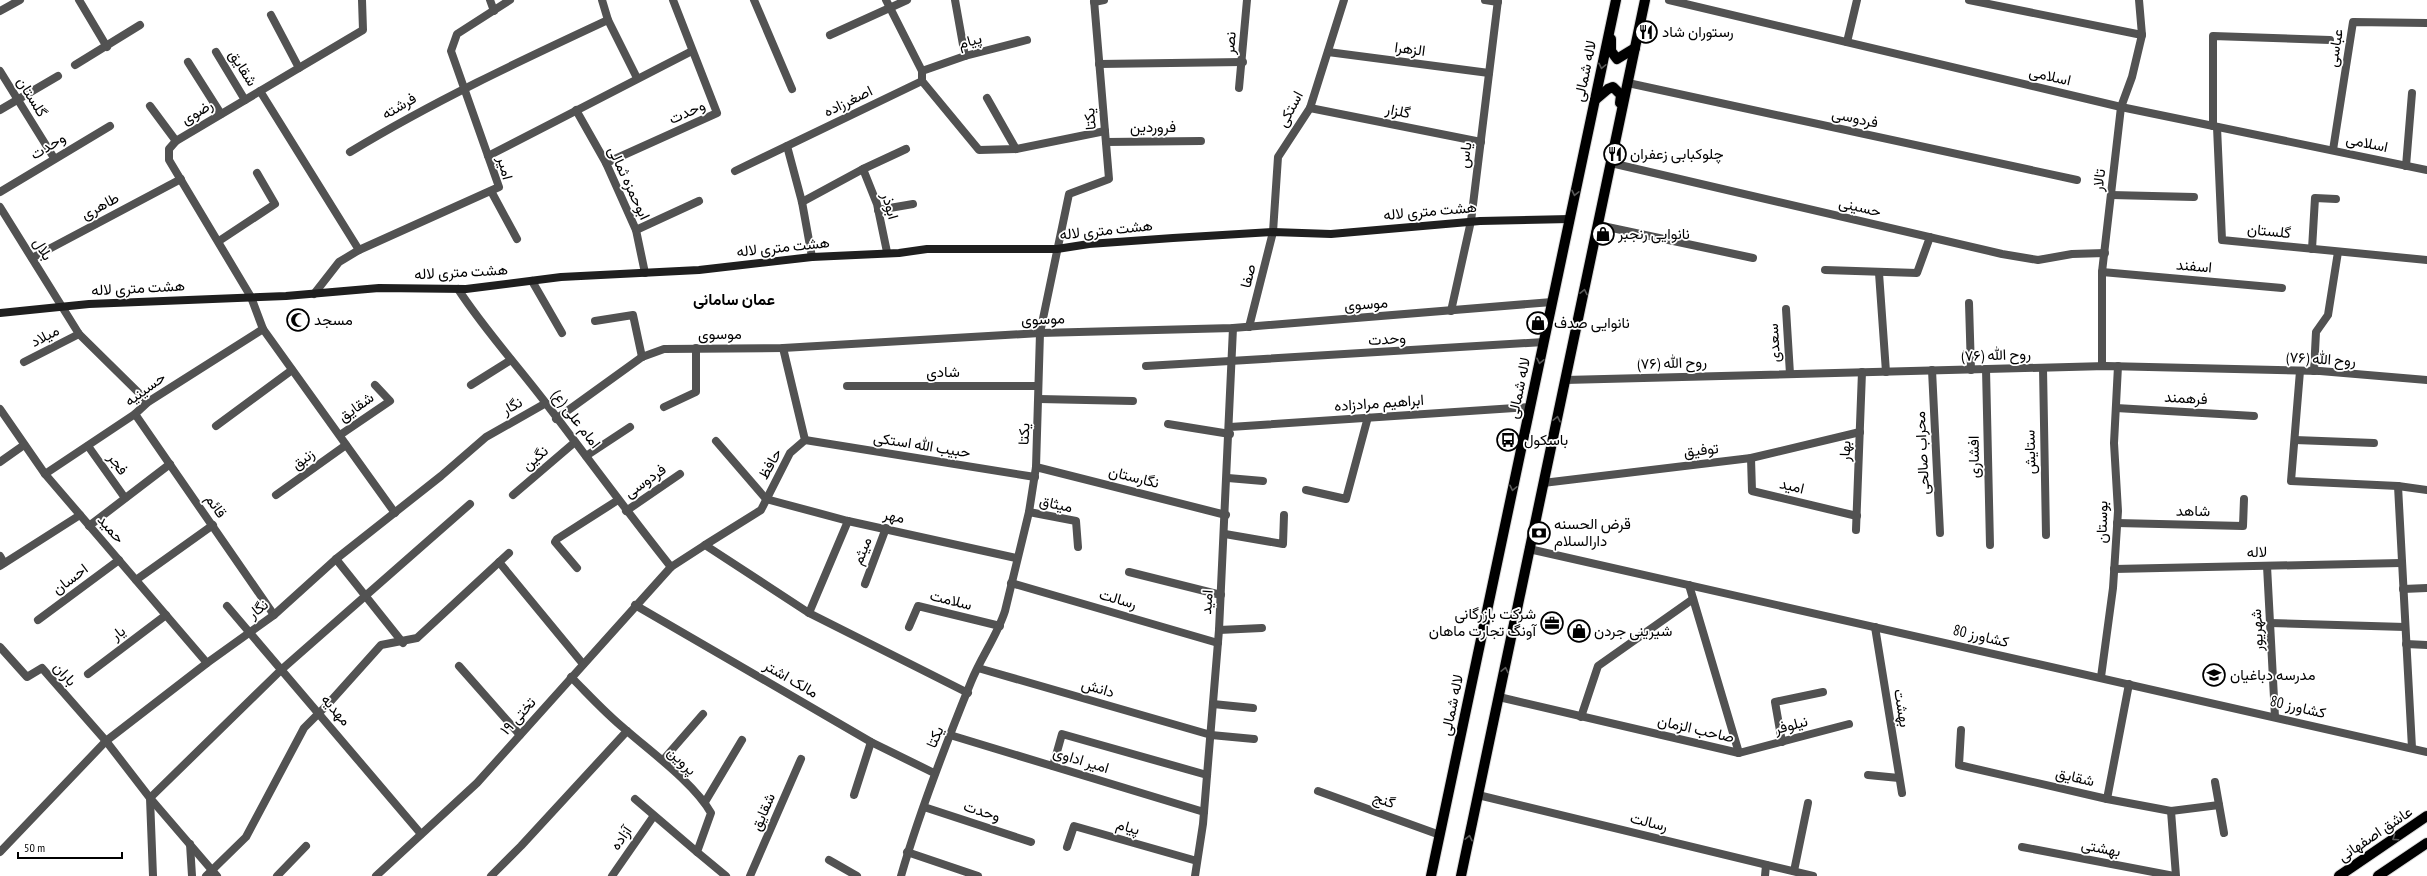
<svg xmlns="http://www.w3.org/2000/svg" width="2427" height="876" viewBox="0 0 2427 876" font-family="'PT Sans Narrow',Vazirmatn,sans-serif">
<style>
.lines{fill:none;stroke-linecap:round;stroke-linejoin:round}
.primary-casing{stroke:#dbdbdb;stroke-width:12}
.street{stroke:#525252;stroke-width:8}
.secondary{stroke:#1f1f1f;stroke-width:8}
.primary{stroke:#000;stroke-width:10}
.oneway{stroke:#595959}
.labels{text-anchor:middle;stroke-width:3.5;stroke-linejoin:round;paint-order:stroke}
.poi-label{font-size:15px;fill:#000;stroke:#fff;text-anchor:start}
.street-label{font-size:15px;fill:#000;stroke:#fff}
.neighbourhood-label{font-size:16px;font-weight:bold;fill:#000;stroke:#fff}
</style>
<rect width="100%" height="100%" fill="#fff"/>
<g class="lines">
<g class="primary-casing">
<g id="primary">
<path d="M 1611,39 L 1611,51 L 1617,59 L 1635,48"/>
<path d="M 1595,100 L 1608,89 L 1613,87 L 1621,95 L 1620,103"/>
<path d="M 1431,876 L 1616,0"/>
<path d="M 1461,876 L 1645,0"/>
<path d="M 2339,876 L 2427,816"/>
<path d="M 2378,876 L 2427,843"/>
</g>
</g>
<g class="street">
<path d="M 79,0 L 107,47"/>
<path d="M 362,0 L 363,30 L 176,141 L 169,149 L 169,160 L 251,297 L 263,329 L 395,513"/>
<path d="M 490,0 L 494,11"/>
<path d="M 602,0 L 608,20 L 637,78"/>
<path d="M 754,0 L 792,89"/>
<path d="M 886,0 L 922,71 L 922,81 L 979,150 L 1016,149 L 1105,131"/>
<path d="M 955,0 L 965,56"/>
<path d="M 1485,0 L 1498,2"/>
<path d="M 1669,0 L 2121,107 L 2427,170"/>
<path d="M 1969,0 L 2142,35"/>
<path d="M 1094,2 L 1104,0"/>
<path d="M 0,11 L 20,0"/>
<path d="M 271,15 L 299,68"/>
<path d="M 830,35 L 907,0"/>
<path d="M 1847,42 L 1857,0"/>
<path d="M 216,52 L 245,100"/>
<path d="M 1328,52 L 1489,73"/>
<path d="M 188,62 L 221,114"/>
<path d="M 1099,64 L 1243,62"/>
<path d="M 75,65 L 140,25"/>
<path d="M 0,71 L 54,158"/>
<path d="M 922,71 L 965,56 L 1027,40"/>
<path d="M 1628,83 L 2077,180"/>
<path d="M 1239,88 L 1247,0"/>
<path d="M 260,91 L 359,250"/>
<path d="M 987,98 L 1016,149"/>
<path d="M 150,106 L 176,141"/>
<path d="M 1310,108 L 1481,142"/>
<path d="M 0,110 L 58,76"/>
<path d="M 576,110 L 606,163 L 636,230 L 645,273"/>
<path d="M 2213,126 L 2213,36 L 2330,40"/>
<path d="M 2217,127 L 2222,240 L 2427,260"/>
<path d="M 1106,142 L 1201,141"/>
<path d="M 787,146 L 802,202 L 812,257"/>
<path d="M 2333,150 L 2353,22 L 2427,23"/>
<path d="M 350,152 C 434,101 520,61 608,20"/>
<path d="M 488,156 L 692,51"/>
<path d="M 606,163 L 717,113 L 673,0"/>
<path d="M 1611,163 L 2002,254 L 2038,260 L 2072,254 L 2105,253"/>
<path d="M 2406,166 L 2412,93"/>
<path d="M 863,169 L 877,204 L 887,252"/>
<path d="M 735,171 L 922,81"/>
<path d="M 491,191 L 517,239"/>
<path d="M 0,192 L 110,126"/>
<path d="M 2111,195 L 2194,197"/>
<path d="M 802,202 L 863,169 L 906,149"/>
<path d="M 0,207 L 79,334 L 148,402"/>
<path d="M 878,210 L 913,204"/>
<path d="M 1598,225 L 1753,258"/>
<path d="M 636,230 L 699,201"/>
<path d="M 219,241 L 275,204 L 257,173"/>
<path d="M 2312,249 L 2315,198 L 2336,199"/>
<path d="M 32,258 L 181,179"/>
<path d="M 1825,270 L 1917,273 L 1930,237"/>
<path d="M 2102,272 L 2282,288"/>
<path d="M 1879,273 L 1886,372"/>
<path d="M 532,281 L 562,333"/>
<path d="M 458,289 C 484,329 516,364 545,402 C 587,457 628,513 671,567"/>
<path d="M 314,294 L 339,262 L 359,250 L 499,187 L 451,51 L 457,34 L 510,0"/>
<path d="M 1969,303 L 1971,370"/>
<path d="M 1786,309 L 1790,374"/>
<path d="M 1451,311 L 1471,221 L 1498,0"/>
<path d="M 595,321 L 633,315 L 642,357"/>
<path d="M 1249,327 L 1273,232 L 1278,157 L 1310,108 L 1344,0"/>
<path d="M 24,362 L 79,334"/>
<path d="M 1146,366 L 1544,342"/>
<path d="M 2102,366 L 2102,272 L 2121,107 L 2132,77 L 2142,35 L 2139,0"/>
<path d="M 2043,368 L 2046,535"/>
<path d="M 1986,369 L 1990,545"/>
<path d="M 1932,370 L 1940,533"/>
<path d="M 2300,371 L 2291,481 L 2398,486 L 2427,490"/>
<path d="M 2314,371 L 2316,332 L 2328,315 L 2338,252"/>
<path d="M 1565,380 L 2106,366 L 2320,371 L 2427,380"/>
<path d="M 471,385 L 511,360"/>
<path d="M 847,386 L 1038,386"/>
<path d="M 1039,399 L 1133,401"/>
<path d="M 664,407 L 696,392 L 696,348"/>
<path d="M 2116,408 L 2254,416"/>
<path d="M 0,409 L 45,474 L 207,663"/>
<path d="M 135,414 L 274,615"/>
<path d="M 556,419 L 642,357 L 664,349 L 783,348 L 1040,333 L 1233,328 L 1552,302"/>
<path d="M 1168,424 L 1230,434"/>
<path d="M 216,426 L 292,370"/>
<path d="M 1230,427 L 1530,407"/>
<path d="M 340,435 L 390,401 L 375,385"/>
<path d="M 805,440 L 1035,477"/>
<path d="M 2295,440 L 2374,443"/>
<path d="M 716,441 L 766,499 L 848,521 L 1016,558"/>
<path d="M 88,446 L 125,498"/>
<path d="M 586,456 L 630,427"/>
<path d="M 1751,458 L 1752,491 L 1857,516"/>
<path d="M 0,462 L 24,445"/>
<path d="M 1036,467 L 1226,515"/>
<path d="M 45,474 L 135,414 L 148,402 L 263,329"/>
<path d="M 1228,478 L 1263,481"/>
<path d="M 1543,483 L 1751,458 L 1860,432"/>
<path d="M 2398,486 L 2412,748"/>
<path d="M 1306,490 L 1346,499 L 1368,417"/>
<path d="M 276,495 L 346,445"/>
<path d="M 513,495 L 575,442"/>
<path d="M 626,511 L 680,474"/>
<path d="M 1029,512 L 1076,521 L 1078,547"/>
<path d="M 2117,523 L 2243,526 L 2244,499"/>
<path d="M 89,526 L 170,464"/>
<path d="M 1856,530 L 1862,372"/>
<path d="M 1225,534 L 1283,544 L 1284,515"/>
<path d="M 705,545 L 761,510 L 790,453 L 805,440 L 783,348"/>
<path d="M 1529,549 L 2427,752"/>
<path d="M 0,556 L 4,563"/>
<path d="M 336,559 L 403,643"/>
<path d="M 499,562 L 583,664"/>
<path d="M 0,566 L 80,515"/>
<path d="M 2267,566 L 2275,717"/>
<path d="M 577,568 L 555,542 L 557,539 L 618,500"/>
<path d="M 2114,569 L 2401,563"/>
<path d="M 1129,572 L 1221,595"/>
<path d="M 136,580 L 213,525"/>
<path d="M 1011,583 L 1218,643"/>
<path d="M 865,584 L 886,528"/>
<path d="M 1689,585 L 1739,753"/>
<path d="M 2403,589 L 2427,588"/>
<path d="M 635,605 L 871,742 L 934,773"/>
<path d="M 227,606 L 421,834"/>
<path d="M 809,613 L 848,521"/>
<path d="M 38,620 L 119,560"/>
<path d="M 2270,623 L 2405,627"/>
<path d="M 909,627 L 918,606 L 1000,626"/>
<path d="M 1875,627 L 1902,793"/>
<path d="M 1219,630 L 1262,628"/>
<path d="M 2406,644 L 2427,645"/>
<path d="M 0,647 L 27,677 L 42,668 L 106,741 L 150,798 L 217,876"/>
<path d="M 459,666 L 520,735"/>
<path d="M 978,668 L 1211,735 L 1254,739"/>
<path d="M 88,674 L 166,615"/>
<path d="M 571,677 C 589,695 606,714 626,730 C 651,752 695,784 711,813 L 697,852 L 726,876"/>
<path d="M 2101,677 L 2113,588 L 2118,511 L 2114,443 L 2118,366"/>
<path d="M 1499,697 L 1739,753 L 1849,724"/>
<path d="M 1213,704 L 1253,708"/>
<path d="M 1581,717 L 1598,666 L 1693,599"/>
<path d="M 1961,730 L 1959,765 L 2107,799 L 2171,811 L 2219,805"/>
<path d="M 950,735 L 1204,812"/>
<path d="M 1782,742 L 1775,702 L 1823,692"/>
<path d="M 663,760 L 703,714"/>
<path d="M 1053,766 L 1062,734 L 1207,775"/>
<path d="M 1868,775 L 1899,778"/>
<path d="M 2215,782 L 2224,833"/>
<path d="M 1318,791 L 1440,835"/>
<path d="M 854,795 L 871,742"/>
<path d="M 1478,795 L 1813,876"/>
<path d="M 635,799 L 697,852"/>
<path d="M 2107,799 L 2129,684"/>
<path d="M 705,802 L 742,740"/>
<path d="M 924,807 L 1031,842"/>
<path d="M 2171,811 L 2176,876"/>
<path d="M 190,844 L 192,876"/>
<path d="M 1067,847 L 1074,826 L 1197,861"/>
<path d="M 2022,847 L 2174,876"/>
<path d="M 0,852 L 106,741 L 207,663 L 274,615 L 336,559 L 441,476 L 486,437 L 546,403"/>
<path d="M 907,852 L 978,876"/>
<path d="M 829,860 L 857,876"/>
<path d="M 1794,871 L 1808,803"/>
<path d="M 153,876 L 150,798 L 281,670 L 470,504"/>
<path d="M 206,876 L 246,837 L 304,728 L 329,703 L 381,645 L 417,638 L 509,553"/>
<path d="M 277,876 L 306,846"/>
<path d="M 376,876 L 477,783 L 671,567 L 705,545 L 809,613 L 968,693"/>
<path d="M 491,876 L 521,846 L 627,731"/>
<path d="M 612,876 L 653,817"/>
<path d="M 750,876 L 801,759"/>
<path d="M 901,876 C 920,810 945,746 971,682 C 981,657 997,636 1005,611 L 1029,512 L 1036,467 L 1040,333 L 1069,194 L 1109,179 L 1094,0"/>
<path d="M 1195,876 L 1203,824 L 1219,630 L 1233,328"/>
<path d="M 1765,876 L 1766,865"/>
</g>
<path class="secondary" d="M 0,313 L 89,304 L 286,296 L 379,288 L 466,289 L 561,277 L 699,270 L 812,257 L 899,253 L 927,249 L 1057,249 L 1089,244 L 1173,238 L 1273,232 L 1331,234 L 1480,221 L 1570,219"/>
<use href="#primary" class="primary"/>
</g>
<defs><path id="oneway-chevron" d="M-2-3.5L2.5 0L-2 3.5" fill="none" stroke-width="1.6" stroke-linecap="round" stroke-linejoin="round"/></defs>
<g class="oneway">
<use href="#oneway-chevron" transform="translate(1602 66) rotate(102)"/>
<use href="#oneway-chevron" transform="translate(1575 193) rotate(102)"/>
<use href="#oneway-chevron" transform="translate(1584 292) rotate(-78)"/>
<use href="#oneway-chevron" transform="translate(1540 361) rotate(102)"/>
<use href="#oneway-chevron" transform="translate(1557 419) rotate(-78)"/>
<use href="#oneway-chevron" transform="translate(1513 488) rotate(102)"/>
<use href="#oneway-chevron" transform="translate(1505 670) rotate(-78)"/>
<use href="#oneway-chevron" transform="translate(1469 838) rotate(-78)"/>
<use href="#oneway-chevron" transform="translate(2395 838) rotate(146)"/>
</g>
<defs>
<g id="restaurant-ring" transform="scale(1.15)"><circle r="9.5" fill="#fff" stroke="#000" stroke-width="1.5"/><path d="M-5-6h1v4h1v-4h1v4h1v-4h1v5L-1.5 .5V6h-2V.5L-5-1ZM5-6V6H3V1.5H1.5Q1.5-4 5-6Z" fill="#000"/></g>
<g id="shop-ring" transform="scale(1.15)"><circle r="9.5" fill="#fff" stroke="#000" stroke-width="1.5"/><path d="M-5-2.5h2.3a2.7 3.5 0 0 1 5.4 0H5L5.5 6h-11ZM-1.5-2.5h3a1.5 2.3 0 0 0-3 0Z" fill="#000"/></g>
<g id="mosque-ring" transform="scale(1.15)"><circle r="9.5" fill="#fff" stroke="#000" stroke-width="1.5"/><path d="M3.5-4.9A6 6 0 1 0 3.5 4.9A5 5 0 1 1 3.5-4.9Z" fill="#000"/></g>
<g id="bus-ring" transform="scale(1.15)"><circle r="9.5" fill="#fff" stroke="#000" stroke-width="1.5"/><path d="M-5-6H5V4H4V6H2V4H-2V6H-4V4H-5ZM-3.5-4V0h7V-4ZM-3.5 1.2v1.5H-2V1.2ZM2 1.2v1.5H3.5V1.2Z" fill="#000"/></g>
<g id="bank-ring" transform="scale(1.15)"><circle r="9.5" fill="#fff" stroke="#000" stroke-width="1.5"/><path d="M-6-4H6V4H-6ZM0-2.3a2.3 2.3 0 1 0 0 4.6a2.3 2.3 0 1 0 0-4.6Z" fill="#000"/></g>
<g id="office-ring" transform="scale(1.15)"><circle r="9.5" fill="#fff" stroke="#000" stroke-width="1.5"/><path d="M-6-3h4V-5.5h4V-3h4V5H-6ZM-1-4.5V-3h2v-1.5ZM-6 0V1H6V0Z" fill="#000"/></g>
<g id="school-ring" transform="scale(1.15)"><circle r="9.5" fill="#fff" stroke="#000" stroke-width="1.5"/><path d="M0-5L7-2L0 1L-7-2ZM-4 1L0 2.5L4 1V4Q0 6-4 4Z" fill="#000"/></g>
</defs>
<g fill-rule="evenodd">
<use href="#restaurant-ring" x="1646" y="32"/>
<use href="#restaurant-ring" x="1615" y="154"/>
<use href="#shop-ring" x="1603" y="234"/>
<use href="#mosque-ring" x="298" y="320"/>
<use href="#shop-ring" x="1538" y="323"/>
<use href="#bus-ring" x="1508" y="440"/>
<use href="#bank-ring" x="1539" y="533"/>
<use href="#office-ring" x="1552" y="623"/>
<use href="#shop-ring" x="1579" y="631"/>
<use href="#school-ring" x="2214" y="675"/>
</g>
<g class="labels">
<g class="poi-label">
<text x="1662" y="37">رستوران شاد</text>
<text x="1630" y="159">چلوکبابی زعفران</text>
<text x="1618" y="239">نانوایی رنجبر</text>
<text x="314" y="325">مسجد</text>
<text x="1554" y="328">نانوایی صدف</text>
<text x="1524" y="445">باسکول</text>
<text x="1554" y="529">قرض الحسنه<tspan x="1554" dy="17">دارالسلام</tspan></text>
<text x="1536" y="619" text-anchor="end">شرکت بازرگانی<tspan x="1536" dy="17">آونگ تجارت ماهان</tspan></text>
<text x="1594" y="636">شیرینی جردن</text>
<text x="2230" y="680">مدرسه دباغیان</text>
</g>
<g class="street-label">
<text transform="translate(970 41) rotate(-16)" y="5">پیام</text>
<text transform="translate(1230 43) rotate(-86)" y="5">نصر</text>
<text transform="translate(2335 48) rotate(-81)" y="5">عباسی</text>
<text transform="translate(1410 49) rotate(7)" y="5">الزهرا</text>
<text transform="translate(243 68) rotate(58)" y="5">شقایق</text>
<text transform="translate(1585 71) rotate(-78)" y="5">لاله شمالی</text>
<text transform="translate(2050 76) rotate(13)" y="5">اسلامی</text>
<text transform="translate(32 97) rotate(58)" y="5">گلستان</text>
<text transform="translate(848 101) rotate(-26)" y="5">اصغرزاده</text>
<text transform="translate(399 106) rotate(-30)" y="5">فرشته</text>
<text transform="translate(1290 109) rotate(-62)" y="5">استکی</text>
<text transform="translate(1398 111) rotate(11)" y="5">گلزار</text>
<text transform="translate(197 112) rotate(-31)" y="5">رضوی</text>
<text transform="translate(687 112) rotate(-24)" y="5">وحدت</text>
<text transform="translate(1855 118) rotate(12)" y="5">فردوسی</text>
<text transform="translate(1090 119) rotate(-95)" y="5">یکتا</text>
<text x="1153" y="132">فروردین</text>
<text transform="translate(2367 143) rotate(12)" y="5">اسلامی</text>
<text transform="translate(48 146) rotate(-31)" y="5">وحدت</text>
<text transform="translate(1465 155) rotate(-83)" y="5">یاس</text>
<text transform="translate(505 168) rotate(75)" y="5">امیر</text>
<text transform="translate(2099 180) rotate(-84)" y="5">تالار</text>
<text transform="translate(629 183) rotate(65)" y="5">ابوحمزه ثمالی</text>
<text transform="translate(100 206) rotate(-28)" y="5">طاهری</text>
<text transform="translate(890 206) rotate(74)" y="5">ابوذر</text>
<text transform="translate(1860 207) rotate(13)" y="5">حسینی</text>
<text transform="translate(1430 211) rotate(-5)" y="5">هشت متری لاله</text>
<text transform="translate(1106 230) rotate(-6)" y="5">هشت متری لاله</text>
<text transform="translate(2269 231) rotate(6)" y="5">گلستان</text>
<text transform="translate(783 247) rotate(-6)" y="5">هشت متری لاله</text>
<text transform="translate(43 249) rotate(59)" y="5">بلال</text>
<text transform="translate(2194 266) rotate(5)" y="5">اسفند</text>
<text transform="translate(461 272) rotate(-3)" y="5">هشت متری لاله</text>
<text transform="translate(1248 276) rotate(-76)" y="5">صفا</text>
<text transform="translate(138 288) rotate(-3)" y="5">هشت متری لاله</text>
<text transform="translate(1366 304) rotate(-4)" y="5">موسوی</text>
<text transform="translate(1043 319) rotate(-2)" y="5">موسوی</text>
<text x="720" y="339">موسوی</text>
<text transform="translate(45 336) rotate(-27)" y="5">میلاد</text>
<text transform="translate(1387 339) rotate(-4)" y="5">وحدت</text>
<text transform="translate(1774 343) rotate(-93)" y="5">سعدی</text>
<text transform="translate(1996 355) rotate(-2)" y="5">روح الله (۷۶)</text>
<text transform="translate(2321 359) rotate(3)" y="5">روح الله (۷۶)</text>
<text transform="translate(1672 363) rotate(-2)" y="5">روح الله (۷۶)</text>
<text x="943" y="377">شادی</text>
<text transform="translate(1519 388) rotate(-78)" y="5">لاله شمالی</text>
<text transform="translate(145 389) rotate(-36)" y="5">حسینیه</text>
<text transform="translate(2186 398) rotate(3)" y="5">فرهمند</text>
<text transform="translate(1379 403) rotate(-4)" y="5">ابراهیم مرادزاده</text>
<text transform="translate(512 406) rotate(-29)" y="5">نگار</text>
<text transform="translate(356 407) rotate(-35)" y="5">شقایق</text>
<text transform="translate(576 419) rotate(52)" y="5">امام علی (ع)</text>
<text transform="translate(1024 434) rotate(-88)" y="5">یکتا</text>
<text transform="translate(922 445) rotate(9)" y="5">حبیب الله استکی</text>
<text transform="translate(1701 450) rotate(-7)" y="5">توفیق</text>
<text transform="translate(1845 451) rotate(-88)" y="5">بهار</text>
<text transform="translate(2030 452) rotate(-91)" y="5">ستایش</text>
<text transform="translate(1922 453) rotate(-93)" y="5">محراب صالحی</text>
<text transform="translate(1974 457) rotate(-91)" y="5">افشاری</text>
<text transform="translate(535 458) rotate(-40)" y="5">نگین</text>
<text transform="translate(303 459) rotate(-36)" y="5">زنبق</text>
<text transform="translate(118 464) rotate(55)" y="5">فجر</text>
<text transform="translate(770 464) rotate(-61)" y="5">حافظ</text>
<text transform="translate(1134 477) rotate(14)" y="5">نگارستان</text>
<text transform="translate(645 481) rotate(-35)" y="5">فردوسی</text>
<text transform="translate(1792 486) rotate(13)" y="5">امید</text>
<text transform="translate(1056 504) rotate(12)" y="5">میثاق</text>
<text transform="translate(216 506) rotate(55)" y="5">قائم</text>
<text transform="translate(2193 511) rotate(1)" y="5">شاهد</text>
<text transform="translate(894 516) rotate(12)" y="5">مهر</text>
<text transform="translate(2102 522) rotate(-89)" y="5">بوستان</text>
<text transform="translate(111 529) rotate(49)" y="5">حمید</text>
<text transform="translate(862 551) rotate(-69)" y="5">میثم</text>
<text transform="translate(2257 552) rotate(-1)" y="5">لاله</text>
<text transform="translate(70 579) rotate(-37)" y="5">احسان</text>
<text transform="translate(1118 599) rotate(16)" y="5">رسالت</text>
<text transform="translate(951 600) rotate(14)" y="5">سلامت</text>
<text transform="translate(1207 602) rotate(-86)" y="5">امید</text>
<text transform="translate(258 609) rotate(-38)" y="5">نگار</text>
<text transform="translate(2257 630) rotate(-93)" y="5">شهریور</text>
<text transform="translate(118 633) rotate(-37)" y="5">یار</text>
<text transform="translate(1981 636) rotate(13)" y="5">کشاورز 80</text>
<text transform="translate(65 674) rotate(48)" y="5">باران</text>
<text transform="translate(791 679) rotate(30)" y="5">مالک اشتر</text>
<text transform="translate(1098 688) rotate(16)" y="5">دانش</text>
<text transform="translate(1452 705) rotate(-78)" y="5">لاله شمالی</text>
<text transform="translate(2298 707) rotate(13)" y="5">کشاورز 80</text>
<text transform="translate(1902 708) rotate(81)" y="5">بهشت</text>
<text transform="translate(336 710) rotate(49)" y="5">مهدیه</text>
<text transform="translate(518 716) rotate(-48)" y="5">تختی ۱۹</text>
<text transform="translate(1791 725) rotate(-15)" y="5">نیلوفر</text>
<text transform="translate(1696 729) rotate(13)" y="5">صاحب الزمان</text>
<text transform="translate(935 737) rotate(-67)" y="5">یکتا</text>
<text transform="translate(1081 760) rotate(17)" y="5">امیر اداوی</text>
<text transform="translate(682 761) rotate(44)" y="5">پروین</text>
<text transform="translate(2075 777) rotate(13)" y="5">شقایق</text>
<text transform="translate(1384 800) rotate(20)" y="5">گنج</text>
<text transform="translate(982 811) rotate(18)" y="5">وحدت</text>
<text transform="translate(763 812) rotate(-67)" y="5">شقایق</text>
<text transform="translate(1649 822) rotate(14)" y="5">رسالت</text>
<text transform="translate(1128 827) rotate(16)" y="5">پیام</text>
<text transform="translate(2375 834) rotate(-34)" y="5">عاشق اصفهانی</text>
<text transform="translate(621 838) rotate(-55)" y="5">آزاده</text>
<text transform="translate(2101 848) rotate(11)" y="5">بهشتی</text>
</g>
<g class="neighbourhood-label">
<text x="734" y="305">عمان سامانی</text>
</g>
</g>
<path d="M18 852v6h104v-6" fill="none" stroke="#000000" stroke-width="2"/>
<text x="24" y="852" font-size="12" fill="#000000" stroke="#ffffff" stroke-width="3" paint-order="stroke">50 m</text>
</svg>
